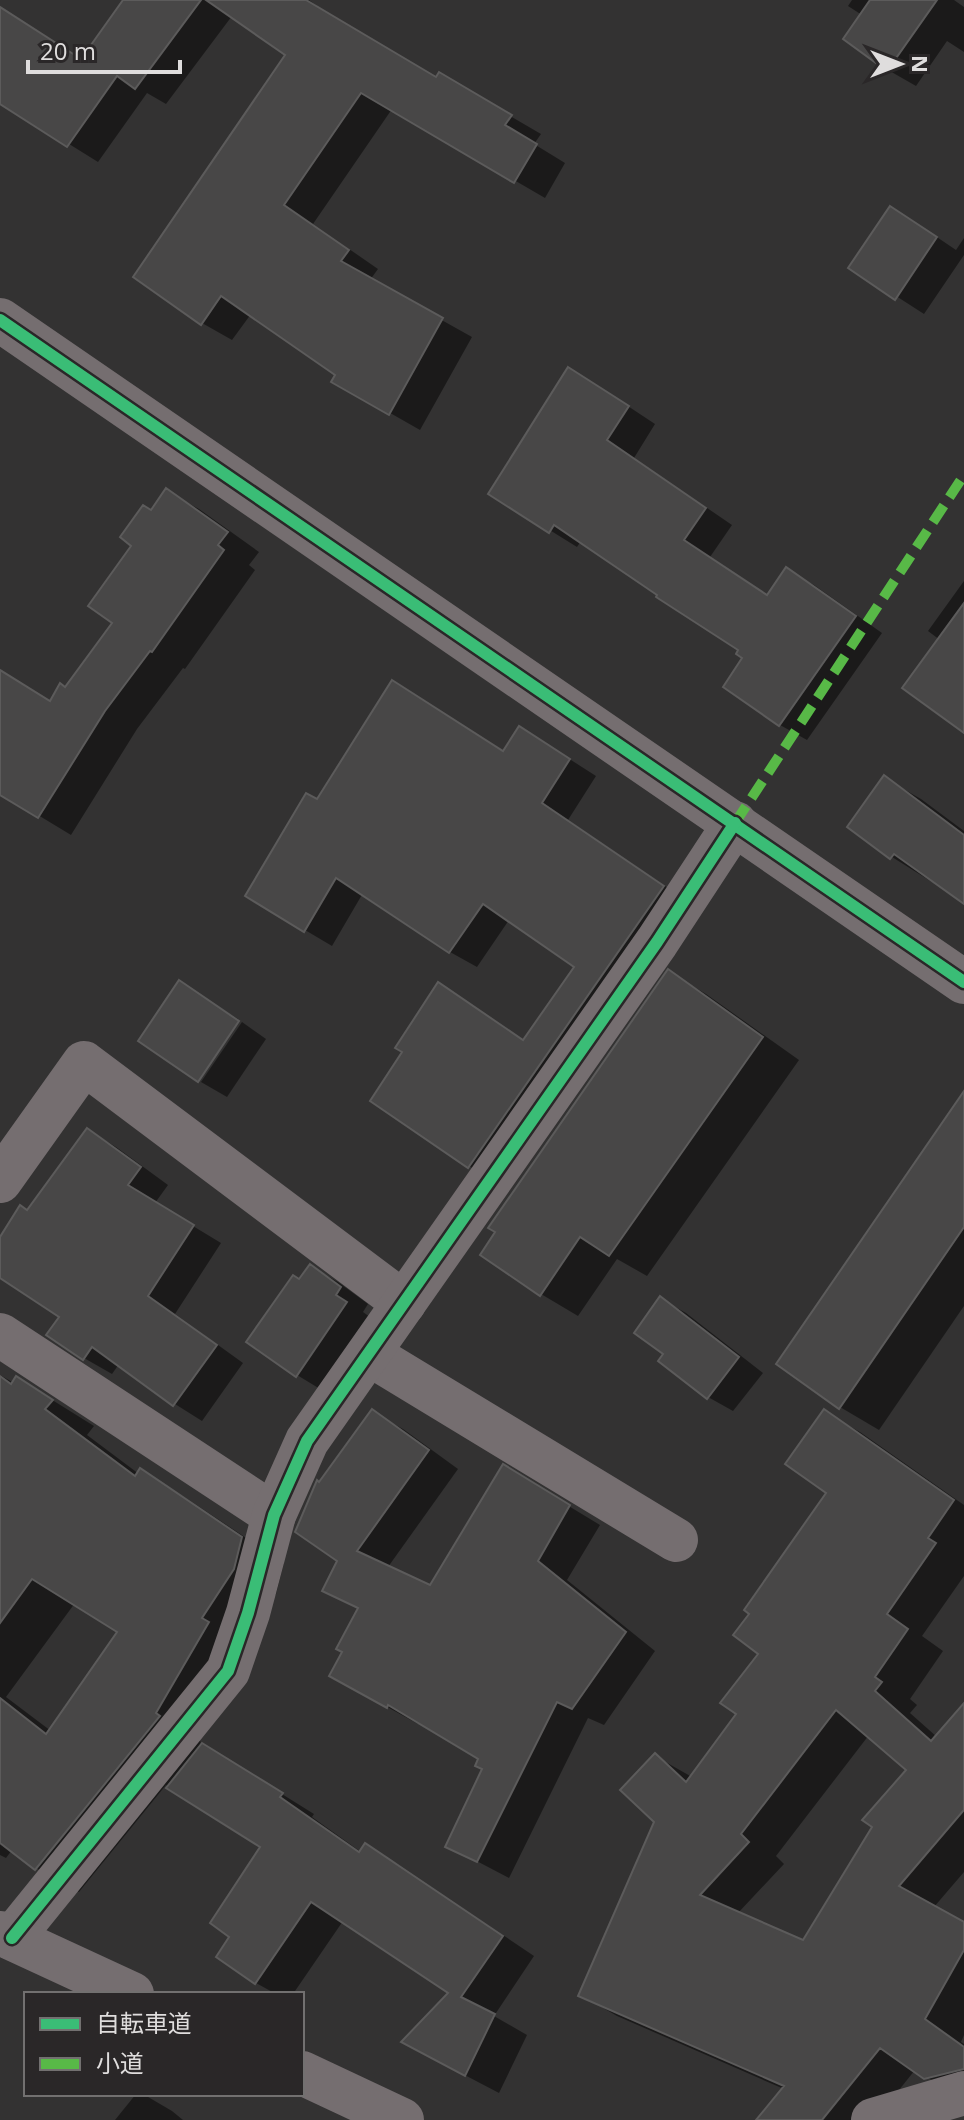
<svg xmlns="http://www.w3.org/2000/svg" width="964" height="2120" viewBox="0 0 964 2120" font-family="'Open Sans','Noto Sans JP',sans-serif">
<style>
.shadow{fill:#0007;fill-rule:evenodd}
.building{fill:#484747;stroke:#5c5b5b;stroke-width:2;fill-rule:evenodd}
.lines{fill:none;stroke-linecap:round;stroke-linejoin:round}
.minor{stroke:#756e70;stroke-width:44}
.tertiary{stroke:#756e70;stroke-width:44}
.quiet{stroke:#58b947;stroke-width:10;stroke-dasharray:20 10;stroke-linecap:butt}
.cycleway-casing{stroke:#2a2728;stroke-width:17}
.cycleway{stroke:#3abd76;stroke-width:12}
</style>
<rect width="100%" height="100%" fill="#333232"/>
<g class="shadow">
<path d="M 130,0 L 309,0 L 346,27 L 437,80 L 440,75 L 541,134 L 534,144 L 565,163 L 545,198 L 392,109 L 313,224 L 378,269 L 370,280 L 472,337 L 420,430 L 334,381 L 338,374 L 251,314 L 232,340 L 202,323 L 136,276 L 288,55 L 232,16 L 166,104 L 147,93 L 98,162 L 0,101 L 0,27 L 82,60 Z"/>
<path d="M 852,0 L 954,0 L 964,7 L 964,52 L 947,41 L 916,86 L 888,70 L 846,39 L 862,15 L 848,6 Z"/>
<path d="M 919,225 L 956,250 L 964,238 L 964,255 L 924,314 L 851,267 Z"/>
<path d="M 596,385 L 655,424 L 634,458 L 732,525 L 710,557 L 769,596 L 787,570 L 814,585 L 882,633 L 807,740 L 780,725 L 741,649 L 581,541 L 577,547 L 490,493 Z"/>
<path d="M 166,491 L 199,509 L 259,552 L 249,565 L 255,570 L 185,669 L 183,668 L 137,729 L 71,835 L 0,792 L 0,700 L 51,702 L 66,689 L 115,623 L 134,545 Z"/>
<path d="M 964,581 L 964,731 L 940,640 L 928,631 Z"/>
<path d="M 546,744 L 596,776 L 568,820 L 690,903 L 496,1182 L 469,1166 L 439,985 L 466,1001 L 525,1041 L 577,967 L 509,920 L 477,967 L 450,952 L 363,893 L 332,946 L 305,930 L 318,802 L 504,752 Z"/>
<path d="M 884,778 L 921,799 L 964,831 L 964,902 L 892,857 Z"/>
<path d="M 669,972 L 706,994 L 799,1060 L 647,1276 L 617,1259 L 578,1316 L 541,1294 Z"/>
<path d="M 180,982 L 238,1019 L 197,1079 Z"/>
<path d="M 242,1022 L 266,1039 L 227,1097 L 201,1082 Z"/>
<path d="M 964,1095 L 964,1306 L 879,1430 L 840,1407 Z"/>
<path d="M 88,1130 L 116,1147 L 168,1185 L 155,1203 L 221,1243 L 175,1314 L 243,1363 L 202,1421 L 175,1404 L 119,1364 L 112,1374 L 84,1358 L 62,1317 L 0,1276 L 0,1240 L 28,1212 Z"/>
<path d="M 310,1266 L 338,1282 L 368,1304 L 363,1312 L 374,1320 L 325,1392 L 297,1375 L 249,1342 Z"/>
<path d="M 661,1299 L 686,1313 L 763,1373 L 733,1411 L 708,1397 L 666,1353 Z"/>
<path d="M 0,1375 L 14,1383 L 17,1378 L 94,1426 L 87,1435 L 139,1474 L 140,1471 L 183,1496 L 284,1563 L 276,1594 L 244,1645 L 197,1739 L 201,1742 L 200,1743 L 314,1814 L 312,1817 L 361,1852 L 365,1846 L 398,1864 L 534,1956 L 494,2016 L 527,2035 L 499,2093 L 436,2060 L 451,1993 L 343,1921 L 293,1994 L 276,1994 L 256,1983 L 232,1936 L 263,1846 L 166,1785 L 79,1892 L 36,1868 L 12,1850 L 6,1858 L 0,1855 ZM 75,1603 L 120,1631 L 51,1731 L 6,1697 Z"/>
<path d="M 372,1412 L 403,1429 L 458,1469 L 388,1567 L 430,1587 L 534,1485 L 600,1525 L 567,1580 L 655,1651 L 604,1725 L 588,1718 L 509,1878 L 448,1846 L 484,1769 L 481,1758 L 419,1722 L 418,1724 L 362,1693 L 345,1651 L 359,1609 L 325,1590 L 339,1561 L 320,1484 Z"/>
<path d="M 824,1412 L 860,1432 L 964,1505 L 964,1576 L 922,1636 L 943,1651 L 910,1699 L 917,1705 L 910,1713 L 937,1737 L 964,1708 L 964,1872 L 934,1907 L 964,1924 L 964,2035 L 961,2042 L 964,2044 L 964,2098 L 962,2098 L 915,2070 L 875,2120 L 759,2120 L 784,2089 L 617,2016 L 581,1995 L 656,1822 L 655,1756 L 692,1777 L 738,1714 L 761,1654 L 829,1492 ZM 869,1735 L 908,1769 L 804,1942 L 738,1913 L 784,1864 L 776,1856 Z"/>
<path d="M 136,2094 L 143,2094 L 172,2111 L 183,2120 L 115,2120 Z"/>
</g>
<g class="building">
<path d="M 123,0 L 201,0 L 135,89 L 117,76 L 67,147 L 0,104 L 0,7 L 81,59 Z"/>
<path d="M 206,0 L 306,0 L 436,77 L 439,72 L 512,115 L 505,125 L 537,144 L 514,183 L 361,93 L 284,205 L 349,250 L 341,261 L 443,318 L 389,415 L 331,382 L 335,375 L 221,296 L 201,325 L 133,277 L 285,55 Z"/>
<path d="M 870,0 L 937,0 L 887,71 L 843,39 Z"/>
<path d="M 890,206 L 937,237 L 895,300 L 848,268 Z"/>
<path d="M 568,367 L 629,406 L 607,440 L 706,508 L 684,540 L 767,595 L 786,567 L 856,616 L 779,726 L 723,687 L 742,658 L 736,654 L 738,650 L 656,597 L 657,595 L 554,525 L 549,533 L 488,494 Z"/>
<path d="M 166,488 L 228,532 L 218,545 L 224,550 L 152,652 L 150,651 L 105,711 L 38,818 L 0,795 L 0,670 L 50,701 L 60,683 L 65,687 L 112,623 L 88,606 L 131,546 L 120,537 L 143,505 L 151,510 Z"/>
<path d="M 964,603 L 964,733 L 902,688 Z"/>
<path d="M 392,680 L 503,751 L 519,726 L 570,759 L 542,803 L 664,886 L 468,1168 L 370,1101 L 402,1052 L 395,1048 L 438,982 L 523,1040 L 574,967 L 483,904 L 449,953 L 336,878 L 304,932 L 245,896 L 306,793 L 317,799 Z"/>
<path d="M 884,775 L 964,835 L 964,904 L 894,854 L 890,859 L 847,827 Z"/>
<path d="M 668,969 L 763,1037 L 609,1256 L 580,1237 L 540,1296 L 480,1255 L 495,1232 L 488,1228 Z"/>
<path d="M 179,980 L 239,1021 L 198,1082 L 138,1041 Z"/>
<path d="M 964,1091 L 964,1227 L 839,1409 L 776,1364 Z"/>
<path d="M 87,1128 L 141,1167 L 128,1185 L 194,1225 L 148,1296 L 217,1345 L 173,1406 L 92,1347 L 83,1360 L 46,1335 L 59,1317 L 0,1278 L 0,1237 L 20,1205 L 27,1210 Z"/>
<path d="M 310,1264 L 341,1287 L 336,1295 L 347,1302 L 296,1377 L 246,1342 L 293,1275 L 299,1279 Z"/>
<path d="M 660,1296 L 739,1357 L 707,1399 L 658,1361 L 663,1354 L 634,1333 Z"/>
<path d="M 0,1376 L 11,1384 L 16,1376 L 53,1400 L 45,1409 L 135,1476 L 140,1468 L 242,1537 L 234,1569 L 202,1618 L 209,1622 L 156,1713 L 160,1716 L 35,1870 L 0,1843 L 0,1698 L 46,1734 L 117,1632 L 32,1579 L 0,1623 Z"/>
<path d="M 372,1409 L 429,1450 L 357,1551 L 430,1585 L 503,1464 L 570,1505 L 538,1561 L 626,1632 L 572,1709 L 557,1702 L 477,1862 L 445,1847 L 482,1769 L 475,1766 L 478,1759 L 388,1705 L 387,1708 L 329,1676 L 342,1652 L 336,1649 L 358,1608 L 322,1591 L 337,1561 L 295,1532 L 317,1480 L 319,1482 Z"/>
<path d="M 824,1409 L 954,1500 L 928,1538 L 936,1543 L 887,1614 L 908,1629 L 875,1677 L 882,1682 L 875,1691 L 931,1741 L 964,1703 L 964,1810 L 899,1886 L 964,1922 L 964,1950 L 925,2019 L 964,2047 L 964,2069 L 924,2079 L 880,2048 L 822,2120 L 756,2120 L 784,2086 L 578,1996 L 654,1822 L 620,1790 L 655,1753 L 686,1782 L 736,1714 L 720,1703 L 758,1654 L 733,1635 L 749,1614 L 744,1610 L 826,1493 L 785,1464 ZM 836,1710 L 906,1770 L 862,1820 L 872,1827 L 803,1940 L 700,1895 L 749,1842 L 741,1834 Z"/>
<path d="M 202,1743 L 283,1793 L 280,1797 L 359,1852 L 365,1843 L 503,1936 L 461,1997 L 495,2014 L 465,2076 L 401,2042 L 448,1993 L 311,1902 L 255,1984 L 216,1957 L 229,1937 L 210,1923 L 260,1847 L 166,1788 Z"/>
</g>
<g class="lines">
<g class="minor">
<path d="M 0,1181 L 84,1063 L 404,1303"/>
<path d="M 0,1335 L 274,1515"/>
<path d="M 369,1354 L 676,1540"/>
<path d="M 12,1938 L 228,1671 L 248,1613 L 274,1515 L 307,1441 L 657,942 L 735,823"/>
<path d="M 873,2120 L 964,2093"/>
</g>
<g class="tertiary">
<path d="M 0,320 L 964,982"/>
<path d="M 0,1933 L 132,1994"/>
<path d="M 302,2073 L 402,2120"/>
</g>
<path class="quiet" d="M 735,823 L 964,475"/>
<g class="cycleway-casing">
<g id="cycleway">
<path d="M 0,320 L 964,982"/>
<path d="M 12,1938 L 228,1671 L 248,1613 L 274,1515 L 307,1441 L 657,942 L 735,823"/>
</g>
</g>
<use href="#cycleway" class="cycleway"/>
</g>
<rect x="24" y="1992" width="280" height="104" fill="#2a2728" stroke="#727070" stroke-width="2"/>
<rect x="40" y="2018" width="40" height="12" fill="#3abd76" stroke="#727070" stroke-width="2"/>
<text x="96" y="2032" font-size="24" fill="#dfdddd">自転車道</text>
<rect x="40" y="2058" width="40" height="12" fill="#58b947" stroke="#727070" stroke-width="2"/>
<text x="96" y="2072" font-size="24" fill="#dfdddd">小道</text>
<g transform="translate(900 64) rotate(90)" stroke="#2a2728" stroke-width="6" paint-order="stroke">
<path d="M0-6L14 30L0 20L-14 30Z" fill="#dfdddd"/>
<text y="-12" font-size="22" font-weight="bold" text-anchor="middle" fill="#dfdddd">N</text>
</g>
<path d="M28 60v12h152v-12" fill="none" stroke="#dfdddd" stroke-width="4"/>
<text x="40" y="60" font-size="24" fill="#dfdddd" stroke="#2a2728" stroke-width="6" paint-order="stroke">20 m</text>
</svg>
